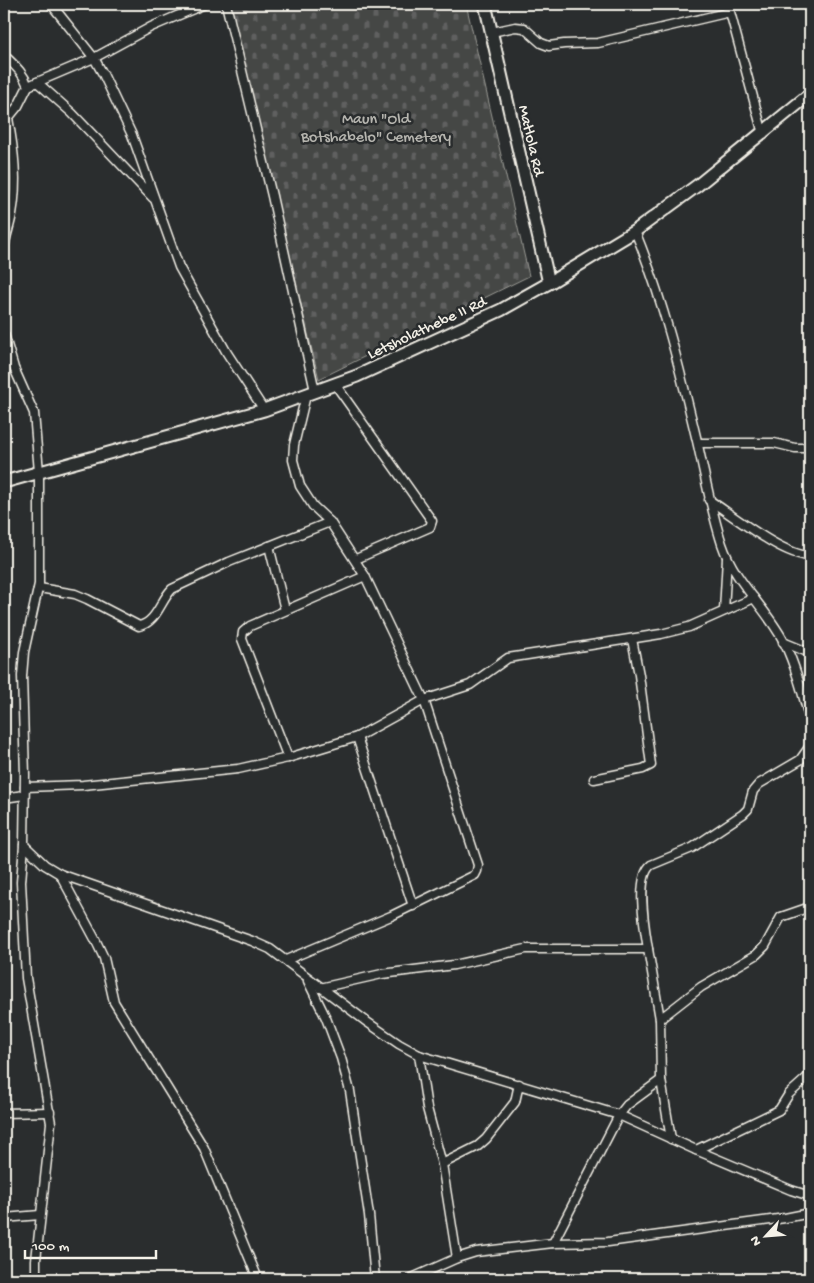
<svg xmlns="http://www.w3.org/2000/svg" width="814" height="1283" viewBox="0 0 814 1283" font-family="'Gochi Hand',sans-serif">
<style>
.cemetery{fill:url(#cemetery-stones);stroke:#9c9c96}
.lines{fill:none;stroke-linecap:round;stroke-linejoin:round}
.street-casing{stroke:#f4f1e8;stroke-width:11}
.secondary-casing{stroke:#f4f1e8;stroke-width:15}
.street{stroke:#2a2d2e;stroke-width:8}
.secondary{stroke:#2a2d2e;stroke-width:11}
.labels{text-anchor:middle;stroke-width:5;stroke-linejoin:round;paint-order:stroke}
.park-label{font-size:16px;fill:#b6b5af;stroke:#2a2d2e}
.street-label{font-size:16px;fill:#f4f1e8;stroke:#2a2d2e}
</style>
<defs>
<pattern id="cemetery-stones" width="16" height="16" patternUnits="userSpaceOnUse" patternTransform="scale(1.25)"><rect width="16" height="16" fill="#444645"/><path d="M2 7V4a2 2 0 0 1 4 0v3zM10 15v-3a2 2 0 0 1 4 0v3z" fill="#606160"/></pattern>
</defs>
<rect width="100%" height="100%" fill="#2a2d2e"/>
<filter id="ink" filterUnits="userSpaceOnUse"><feTurbulence type="fractalNoise" baseFrequency=".02" numOctaves="2"/><feDisplacementMap in="SourceGraphic" scale="10" xChannelSelector="R" yChannelSelector="G"/><feConvolveMatrix kernelMatrix="1 2 1 2 8 2 1 2 1" color-interpolation-filters="sRGB"/></filter>
<g filter="url(#ink)">
<path class="cemetery" d="M 228,4 L 466,4 L 529,276 L 319,379 Z"/>
<g class="lines">
<g class="street-casing">
<g id="street">
<path d="M 51,4 L 94,58 L 103,74 L 132,135 L 179,267 L 227,353 L 264,410"/>
<path d="M 226,4 L 272,196 L 315,391"/>
<path d="M 492,32 L 515,27 L 524,28 L 541,43 L 549,46 L 564,44 L 598,43 L 730,12 L 763,134"/>
<path d="M 4,55 C 14,65 23,72 28,86 L 18,106 L 5,122"/>
<path d="M 37,82 L 72,113 L 153,198"/>
<path d="M 28,86 L 94,58 L 151,27 L 205,4"/>
<path d="M 635,231 C 663,299 680,370 697,441 C 705,476 711,510 722,544 C 735,583 766,607 784,642 C 796,667 803,695 810,721"/>
<path d="M 4,248 C 6,236 10,225 12,214 C 18,181 14,151 8,118"/>
<path d="M 4,334 L 14,368 L 34,413 L 39,472 L 39,584 L 24,652 L 22,676 L 25,775 L 24,845 L 21,882 L 26,978 L 51,1123 L 36,1260 L 36,1279"/>
<path d="M 335,384 L 432,521 L 430,527 L 356,559"/>
<path d="M 306,395 L 294,445 L 293,460 L 300,486 L 313,506 L 330,522 L 365,576 L 424,700 L 470,685 L 508,658 L 661,634 L 689,627 L 754,598"/>
<path d="M 698,443 L 774,443 L 795,448 L 810,448"/>
<path d="M 709,500 C 734,516 782,555 810,556"/>
<path d="M 269,546 L 285,610"/>
<path d="M 39,588 L 75,594 L 87,599 L 139,626 C 157,622 160,601 172,589 L 229,562 L 330,522"/>
<path d="M 724,611 L 727,558"/>
<path d="M 783,642 L 810,653"/>
<path d="M 357,737 L 413,906"/>
<path d="M 288,758 L 242,639 L 243,632 L 250,626 L 365,576"/>
<path d="M 594,779 L 643,769 L 651,765 L 639,675 L 632,639"/>
<path d="M 25,787 L 83,785 L 238,769 L 288,758 L 357,737 L 424,700 L 478,865 L 477,871 L 475,875 L 391,916 L 286,960"/>
<path d="M 4,798 L 24,795"/>
<path d="M 24,845 L 45,865 L 60,874 L 252,941 L 270,949 L 367,1022 L 399,1044 L 419,1055 L 619,1115 L 696,1150 L 791,1190 L 810,1196"/>
<path d="M 60,874 L 95,939 L 104,958 L 114,1002 L 204,1148 L 258,1279"/>
<path d="M 648,949 C 645,930 635,878 651,865 L 692,848 L 743,814 L 748,809 L 753,791 L 759,784 L 800,760 L 810,746"/>
<path d="M 308,981 L 326,1018 L 341,1058 L 350,1091 L 369,1215 L 375,1279"/>
<path d="M 320,988 L 382,974 L 454,965 L 526,949 L 648,949 L 660,1019 L 661,1080 L 627,1105 L 619,1115 L 553,1243"/>
<path d="M 660,1019 L 701,987 L 756,955 L 765,946 L 781,917 L 810,907"/>
<path d="M 419,1055 L 427,1108 L 442,1164 L 457,1258"/>
<path d="M 661,1080 L 671,1139"/>
<path d="M 4,1113 L 50,1112"/>
<path d="M 696,1150 L 779,1110 L 789,1094 L 810,1075"/>
<path d="M 442,1164 L 478,1146 L 486,1139 L 515,1102 L 519,1084"/>
<path d="M 4,1218 L 40,1215"/>
<path d="M 410,1279 L 457,1258 L 476,1252 L 553,1243 L 608,1242 L 785,1218 L 810,1213"/>
</g>
</g>
<g class="secondary-casing">
<g id="secondary">
<path d="M 485,4 L 549,283"/>
<path d="M 4,482 L 264,410 L 357,376 L 501,310 L 549,283 L 635,231 L 698,185 L 810,94"/>
</g>
</g>
<use href="#street" class="street"/>
<use href="#secondary" class="secondary"/>
</g>
</g>
<g class="labels">
<g class="park-label">
<text x="376" y="123">Maun "Old<tspan x="376" dy="18">Botshabelo" Cemetery</tspan></text>
</g>
<g class="street-label">
<text transform="translate(533 140) rotate(77)" y="6">Matlola Rd</text>
<text transform="translate(426 326) rotate(-25)" y="6">Letsholathebe II Rd</text>
</g>
</g>
<rect width="814" height="1283" fill="none" stroke="#2a2d2e" stroke-width="20"/>
<rect x="10" y="10" width="794" height="1263" fill="none" stroke="#f4f1e8" stroke-width="2" filter="url(#ink)"/>
<g transform="translate(766 1236) rotate(244)" stroke="#2a2d2e" stroke-width="4" paint-order="stroke">
<path d="M0-4L9 19L0 12L-9 19Z" fill="#f4f1e8"/>
<text y="-8" font-size="14" font-weight="bold" text-anchor="middle" fill="#f4f1e8">N</text>
</g>
<path d="M25 1250v8h131v-8" fill="none" stroke="#f4f1e8" stroke-width="2.5"/>
<text x="32" y="1250" font-size="15" fill="#f4f1e8" stroke="#2a2d2e" stroke-width="4" paint-order="stroke">100 m</text>
</svg>
